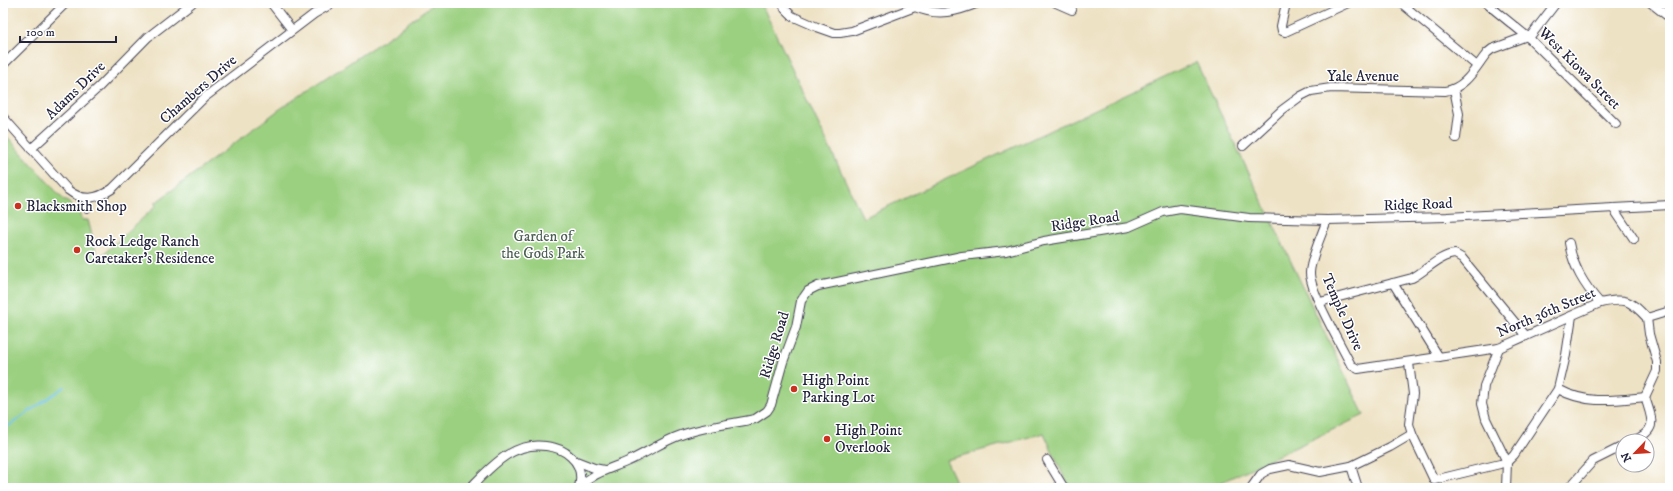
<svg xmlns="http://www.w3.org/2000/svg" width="1673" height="491" viewBox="0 0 1673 491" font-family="'IM FELL DW Pica',serif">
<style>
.green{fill:#9cd081;stroke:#5f795e}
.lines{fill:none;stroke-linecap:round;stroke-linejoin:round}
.stream{stroke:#6bc2e8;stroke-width:2}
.minor-casing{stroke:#413f50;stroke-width:10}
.minor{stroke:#fff;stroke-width:8}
.poi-dot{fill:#c8321e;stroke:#fff;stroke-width:1.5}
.labels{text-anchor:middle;stroke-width:3;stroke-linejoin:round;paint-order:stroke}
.street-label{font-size:15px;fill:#22223b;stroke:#fff}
.poi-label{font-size:15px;fill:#22223b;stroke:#fff;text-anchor:start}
.park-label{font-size:15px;fill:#4d5f54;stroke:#fff}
</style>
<rect width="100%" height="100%" fill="#fff"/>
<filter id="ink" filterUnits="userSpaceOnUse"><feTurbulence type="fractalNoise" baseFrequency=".025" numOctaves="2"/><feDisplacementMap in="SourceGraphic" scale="8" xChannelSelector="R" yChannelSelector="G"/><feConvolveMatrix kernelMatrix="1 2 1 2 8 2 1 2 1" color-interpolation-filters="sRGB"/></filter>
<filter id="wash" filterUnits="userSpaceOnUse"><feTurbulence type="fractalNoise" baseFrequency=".012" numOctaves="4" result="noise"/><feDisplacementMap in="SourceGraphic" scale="16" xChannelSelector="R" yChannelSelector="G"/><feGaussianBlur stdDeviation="0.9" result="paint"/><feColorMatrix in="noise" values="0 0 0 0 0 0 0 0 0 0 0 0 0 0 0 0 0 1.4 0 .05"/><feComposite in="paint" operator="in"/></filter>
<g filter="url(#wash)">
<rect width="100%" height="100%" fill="#eee2c4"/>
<path class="green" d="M 434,3 L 761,3 L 863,218 L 1196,62 L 1364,415 L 1209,488 L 1069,488 L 1044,433 L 946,460 L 959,488 L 3,488 L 3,132 L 63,199 L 72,205 L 72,210 L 78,211 L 82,220 L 88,220 L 98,259 L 156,206 L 155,203 L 280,109 L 396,32 Z"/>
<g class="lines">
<path class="stream" d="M 3,430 L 64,387"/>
</g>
</g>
<g filter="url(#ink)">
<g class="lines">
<g class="minor-casing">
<g id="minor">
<path d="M 271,3 L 292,30"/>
<path d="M 783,3 L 785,9 L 792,16 L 817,27 L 834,33 L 840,33 L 852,31 L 915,7 C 938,17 956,12 978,3"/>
<path d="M 1056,3 L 1072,10"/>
<path d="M 1286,3 L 1281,26 L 1282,31 L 1285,32 L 1348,3"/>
<path d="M 1401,3 L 1477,66"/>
<path d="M 1486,3 L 1529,38 L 1616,124"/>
<path d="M 1651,3 L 1670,18"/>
<path d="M 1529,38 L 1556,3"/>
<path d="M 3,65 L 66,3"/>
<path d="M 1454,89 L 1459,114 L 1456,138"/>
<path d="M 3,117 L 68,190 C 83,202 97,199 112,189 L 205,97 L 314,14 L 333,3"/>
<path d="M 1243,146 L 1282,110 L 1301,96 L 1311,91 L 1331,88 L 1445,91 C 1466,88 1475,68 1487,53 L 1492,49 L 1527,36"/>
<path d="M 31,149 L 99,87 L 148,37 L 192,3"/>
<path d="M 87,199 L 87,208"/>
<path d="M 1613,208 L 1634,239"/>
<path d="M 1327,220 C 1322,234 1310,260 1310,273 C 1310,292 1341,345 1351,365 L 1358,369 L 1499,348 L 1600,303 C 1626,298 1629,299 1647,318 L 1670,311"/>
<path d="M 1569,243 C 1573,267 1584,285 1600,303"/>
<path d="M 1393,283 L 1439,357"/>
<path d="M 1320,302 L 1412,278 C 1426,271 1439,255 1455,254 L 1462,258 L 1526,336"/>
<path d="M 1499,348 L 1484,386 L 1482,404 L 1486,419 L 1507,462 L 1506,488"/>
<path d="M 1409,363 L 1413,394 L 1409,424 L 1412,434 L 1434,480 L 1500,464 L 1507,462 L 1514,455 L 1558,389 L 1566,355 L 1572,316"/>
<path d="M 1558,389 C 1587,405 1614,400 1645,397"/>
<path d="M 1645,397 L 1657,371 L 1657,362 L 1649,334 L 1647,318"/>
<path d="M 1633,441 C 1659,429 1652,420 1645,397"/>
<path d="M 1047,460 L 1064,488"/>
<path d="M 576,461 L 594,468 L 604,470"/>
<path d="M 1351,466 L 1358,488"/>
<path d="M 470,488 C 491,467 513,441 546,446 C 556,447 564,450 571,457 C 580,465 582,475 579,487"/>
<path d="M 578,488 C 593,473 607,470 626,462 C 645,454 661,442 681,435 C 704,427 730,424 755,419 L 767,411 L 771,405 L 783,362 L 796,327 L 801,301 L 808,291 L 818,286 L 962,256 L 1006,251 L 1044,241 L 1129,227 L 1163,212 L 1180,209 L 1249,218 L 1327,220 L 1447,217 L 1670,205"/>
<path d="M 1251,488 L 1261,474 L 1270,469 L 1289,465 L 1320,472 L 1351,466 L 1390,447 L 1412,434"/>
<path d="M 1569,488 L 1593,461 L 1623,446"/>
</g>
</g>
<use href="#minor" class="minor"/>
</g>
</g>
<g class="poi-dot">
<circle cx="18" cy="206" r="4"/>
<circle cx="77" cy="250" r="4"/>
<circle cx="794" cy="389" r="4"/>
<circle cx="827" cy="439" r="4"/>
</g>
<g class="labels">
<g class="street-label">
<text transform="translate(1580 68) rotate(45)" y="5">West Kiowa Street</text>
<text x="1363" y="81">Yale Avenue</text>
<text transform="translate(198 89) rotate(-41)" y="5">Chambers Drive</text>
<text transform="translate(75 90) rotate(-44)" y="5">Adams Drive</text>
<text transform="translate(1418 204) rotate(-2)" y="5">Ridge Road</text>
<text transform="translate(1085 221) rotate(-9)" y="5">Ridge Road</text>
<text transform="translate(1343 312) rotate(66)" y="5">Temple Drive</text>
<text transform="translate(1546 312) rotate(-23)" y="5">North 36th Street</text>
<text transform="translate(774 345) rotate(-73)" y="5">Ridge Road</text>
</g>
<g class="poi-label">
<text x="26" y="211">Blacksmith Shop</text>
<text x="85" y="246">Rock Ledge Ranch<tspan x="85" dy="17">Caretaker's Residence</tspan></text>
<text x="802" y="385">High Point<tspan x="802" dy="17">Parking Lot</tspan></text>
<text x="835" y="435">High Point<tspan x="835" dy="17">Overlook</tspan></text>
</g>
<g class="park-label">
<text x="543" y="241">Garden of<tspan x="543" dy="17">the Gods Park</tspan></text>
</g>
</g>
<rect width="1673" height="491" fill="none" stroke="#fff" stroke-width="16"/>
<g transform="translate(1635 453) rotate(245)"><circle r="19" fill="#ffffff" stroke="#a7a7b1"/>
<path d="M0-3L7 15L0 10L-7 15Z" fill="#c8321e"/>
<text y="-6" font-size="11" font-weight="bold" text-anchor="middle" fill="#22223b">N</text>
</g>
<path d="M20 36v6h96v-6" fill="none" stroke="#22223b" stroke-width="2"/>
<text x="26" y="36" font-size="12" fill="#22223b" stroke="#ffffff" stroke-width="3" paint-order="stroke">100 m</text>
</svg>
